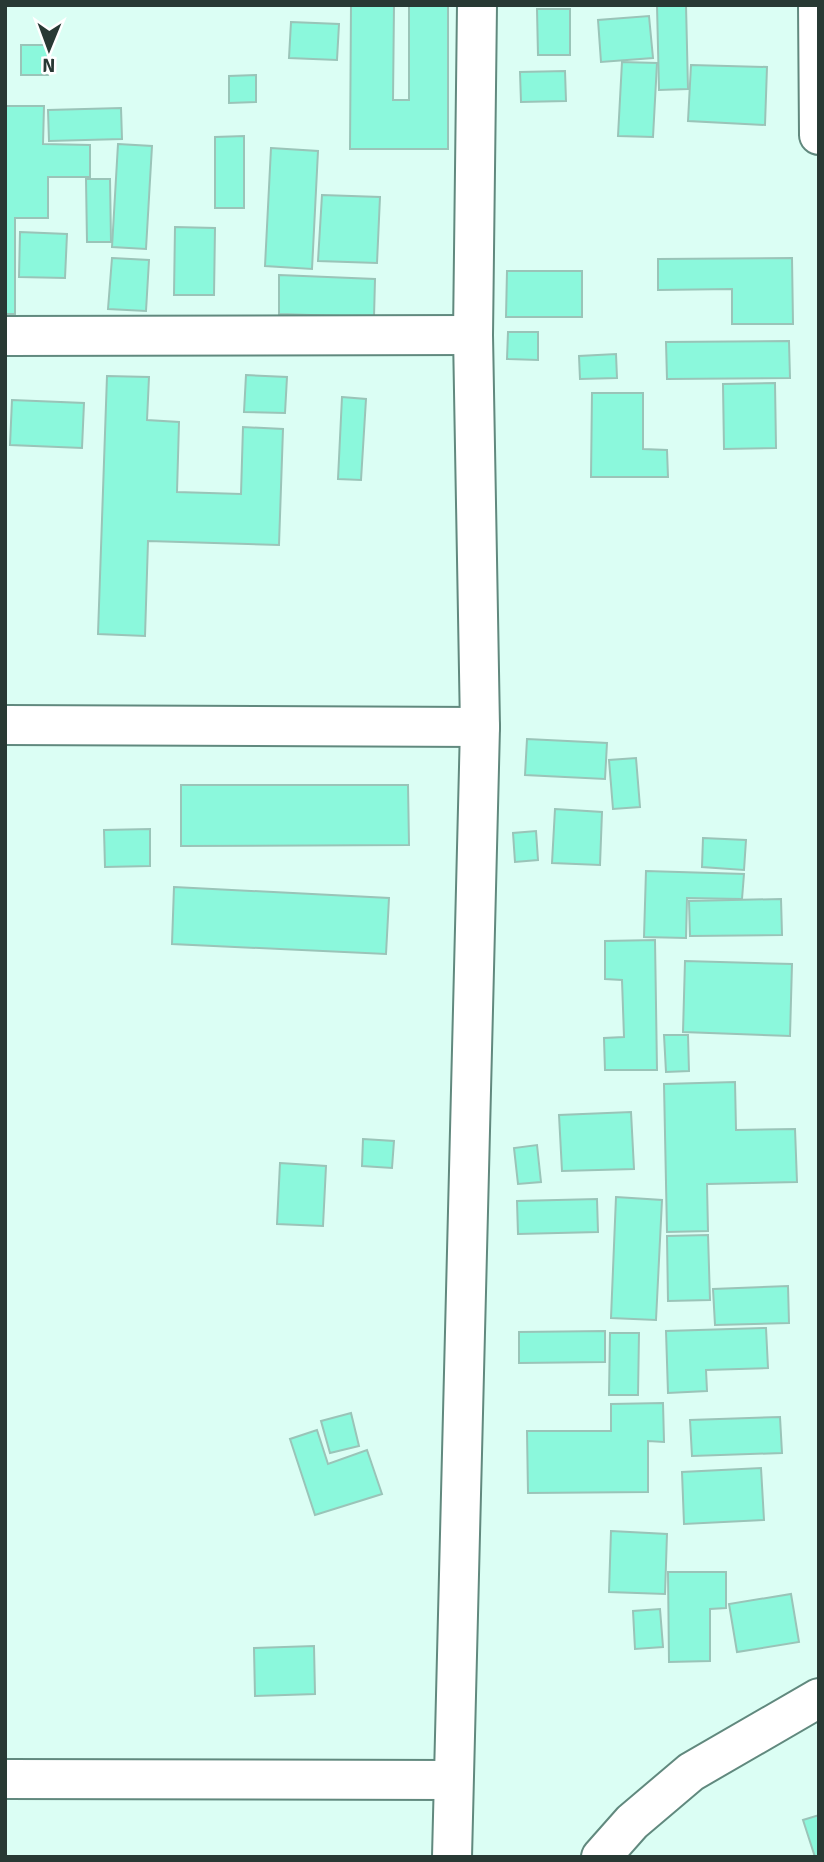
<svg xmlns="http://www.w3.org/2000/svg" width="824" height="1862" viewBox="0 0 824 1862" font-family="Signika,sans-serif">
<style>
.building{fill:#8bf8dc;stroke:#9ac4b8;stroke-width:2}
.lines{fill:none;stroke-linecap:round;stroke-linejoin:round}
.minor-casing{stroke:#61897e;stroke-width:42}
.minor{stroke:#fff;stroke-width:38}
</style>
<rect width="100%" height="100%" fill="#dbfef4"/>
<g class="building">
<path d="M 351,5 L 394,5 L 393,100 L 409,100 L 409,5 L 448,5 L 448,149 L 350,149 Z"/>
<path d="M 657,5 L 686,5 L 688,89 L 659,90 Z"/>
<path d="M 537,9 L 570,9 L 570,55 L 538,55 Z"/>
<path d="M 649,16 L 653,58 L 601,62 L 598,20 Z"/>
<path d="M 291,22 L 339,24 L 337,60 L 289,58 Z"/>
<rect x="21" y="45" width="28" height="30"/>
<path d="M 622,62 L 657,63 L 653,137 L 618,136 Z"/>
<path d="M 691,65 L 767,67 L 765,125 L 688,121 Z"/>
<path d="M 565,71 L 566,101 L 521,102 L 520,72 Z"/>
<path d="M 256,75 L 256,102 L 229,103 L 229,76 Z"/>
<path d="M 5,106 L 44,106 L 43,144 L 90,145 L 90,177 L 48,177 L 48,218 L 15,218 L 15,314 L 5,314 Z"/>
<path d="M 121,108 L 122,139 L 49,141 L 48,110 Z"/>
<path d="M 244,136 L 244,208 L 215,208 L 215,137 Z"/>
<path d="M 118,144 L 152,146 L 146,249 L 112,247 Z"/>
<path d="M 271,148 L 318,151 L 312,269 L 265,266 Z"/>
<path d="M 86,179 L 110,179 L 111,242 L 87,242 Z"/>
<path d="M 322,195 L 380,197 L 377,263 L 318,261 Z"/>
<path d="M 175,227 L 215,228 L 214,295 L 174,295 Z"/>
<path d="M 20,232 L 67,234 L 65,278 L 19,277 Z"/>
<path d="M 112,258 L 149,260 L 146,311 L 108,309 Z"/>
<path d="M 792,258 L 793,324 L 732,324 L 732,289 L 658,290 L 658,259 Z"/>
<path d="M 507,271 L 582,271 L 582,317 L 506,317 Z"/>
<path d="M 279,275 L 375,279 L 374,317 L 279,314 Z"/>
<path d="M 508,332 L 538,332 L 538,360 L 507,359 Z"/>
<path d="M 789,341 L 790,378 L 667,379 L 666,342 Z"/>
<path d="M 616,354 L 617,378 L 580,379 L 579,356 Z"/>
<path d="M 246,375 L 287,377 L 285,413 L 244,412 Z"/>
<path d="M 107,376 L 149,377 L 147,420 L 179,422 L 177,492 L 241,494 L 243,427 L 283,429 L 279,545 L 148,541 L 145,636 L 98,634 Z"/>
<path d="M 775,383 L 776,448 L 724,449 L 723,384 Z"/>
<path d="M 592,393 L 643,393 L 643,449 L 667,450 L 668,477 L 591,477 Z"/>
<path d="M 342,397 L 366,399 L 361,480 L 338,479 Z"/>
<path d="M 12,400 L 84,403 L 82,448 L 10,445 Z"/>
<path d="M 527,739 L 607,743 L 605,779 L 525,775 Z"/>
<path d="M 636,758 L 640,807 L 613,809 L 609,760 Z"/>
<path d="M 181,785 L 408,785 L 409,845 L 181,846 Z"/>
<path d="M 555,809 L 602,812 L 600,865 L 552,863 Z"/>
<path d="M 150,829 L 150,866 L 105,867 L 104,830 Z"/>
<path d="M 536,831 L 538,860 L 515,862 L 513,833 Z"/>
<path d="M 703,838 L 746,840 L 744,870 L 702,867 Z"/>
<path d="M 646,871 L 744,874 L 742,899 L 687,898 L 686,938 L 644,937 Z"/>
<path d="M 174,887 L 389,898 L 386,954 L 172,944 Z"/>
<path d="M 781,899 L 782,935 L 690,936 L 689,901 Z"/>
<path d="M 655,940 L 657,1070 L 605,1070 L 604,1038 L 624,1037 L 622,980 L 605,979 L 605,941 Z"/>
<path d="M 685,961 L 792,964 L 790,1036 L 683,1032 Z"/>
<path d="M 664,1035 L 688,1035 L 689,1071 L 666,1072 Z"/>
<path d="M 735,1082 L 736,1130 L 795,1129 L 797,1182 L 707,1184 L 708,1231 L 667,1232 L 664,1084 Z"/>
<path d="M 631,1112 L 634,1169 L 562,1171 L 559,1115 Z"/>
<path d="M 363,1139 L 394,1141 L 392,1168 L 362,1166 Z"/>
<path d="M 537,1145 L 541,1182 L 518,1184 L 514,1148 Z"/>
<path d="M 280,1163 L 326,1166 L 323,1226 L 277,1224 Z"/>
<path d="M 616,1197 L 662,1200 L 656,1320 L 611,1318 Z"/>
<path d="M 597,1199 L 598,1232 L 518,1234 L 517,1201 Z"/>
<path d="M 708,1235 L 710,1300 L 668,1301 L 667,1236 Z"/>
<path d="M 788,1286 L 789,1323 L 715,1325 L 713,1289 Z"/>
<path d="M 766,1328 L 768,1368 L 706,1370 L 707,1391 L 668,1393 L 666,1331 Z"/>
<path d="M 605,1331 L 605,1362 L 519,1363 L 519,1332 Z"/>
<path d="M 610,1333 L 639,1333 L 638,1395 L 609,1395 Z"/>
<path d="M 663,1403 L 664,1442 L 648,1441 L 648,1492 L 528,1493 L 527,1431 L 611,1431 L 611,1404 Z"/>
<path d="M 351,1413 L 359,1446 L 330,1453 L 321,1421 Z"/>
<path d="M 780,1417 L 782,1453 L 692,1456 L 690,1420 Z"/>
<path d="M 317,1430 L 328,1464 L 367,1450 L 382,1494 L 315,1515 L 290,1439 Z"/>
<path d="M 761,1468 L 764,1520 L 684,1524 L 682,1472 Z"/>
<path d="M 611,1531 L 667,1534 L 665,1594 L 609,1592 Z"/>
<path d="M 668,1572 L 726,1572 L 726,1608 L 710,1609 L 710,1661 L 669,1662 Z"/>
<path d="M 791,1594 L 799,1642 L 737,1652 L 729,1604 Z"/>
<path d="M 660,1609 L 663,1647 L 635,1649 L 633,1611 Z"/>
<path d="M 314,1646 L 315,1694 L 255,1696 L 254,1648 Z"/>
<path d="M 819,1815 L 819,1857 L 815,1857 L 803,1820 Z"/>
</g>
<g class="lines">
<g class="minor-casing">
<g id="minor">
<path d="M 818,5 L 819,135"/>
<path d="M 5,336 L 473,335"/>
<path d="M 5,725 L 480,727"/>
<path d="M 5,1779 L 453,1780"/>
<path d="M 452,1857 L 480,727 L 473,335 L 477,5"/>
<path d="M 601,1857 L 632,1822 L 691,1772 L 819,1698"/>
</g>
</g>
<use href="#minor" class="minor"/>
</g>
<rect width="824" height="1862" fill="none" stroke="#283934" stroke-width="14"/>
<g transform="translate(49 49) rotate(181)" stroke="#ffffff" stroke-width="5" paint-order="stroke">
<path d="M0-5L12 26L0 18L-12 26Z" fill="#283934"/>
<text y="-10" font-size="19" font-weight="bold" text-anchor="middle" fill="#283934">N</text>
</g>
</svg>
